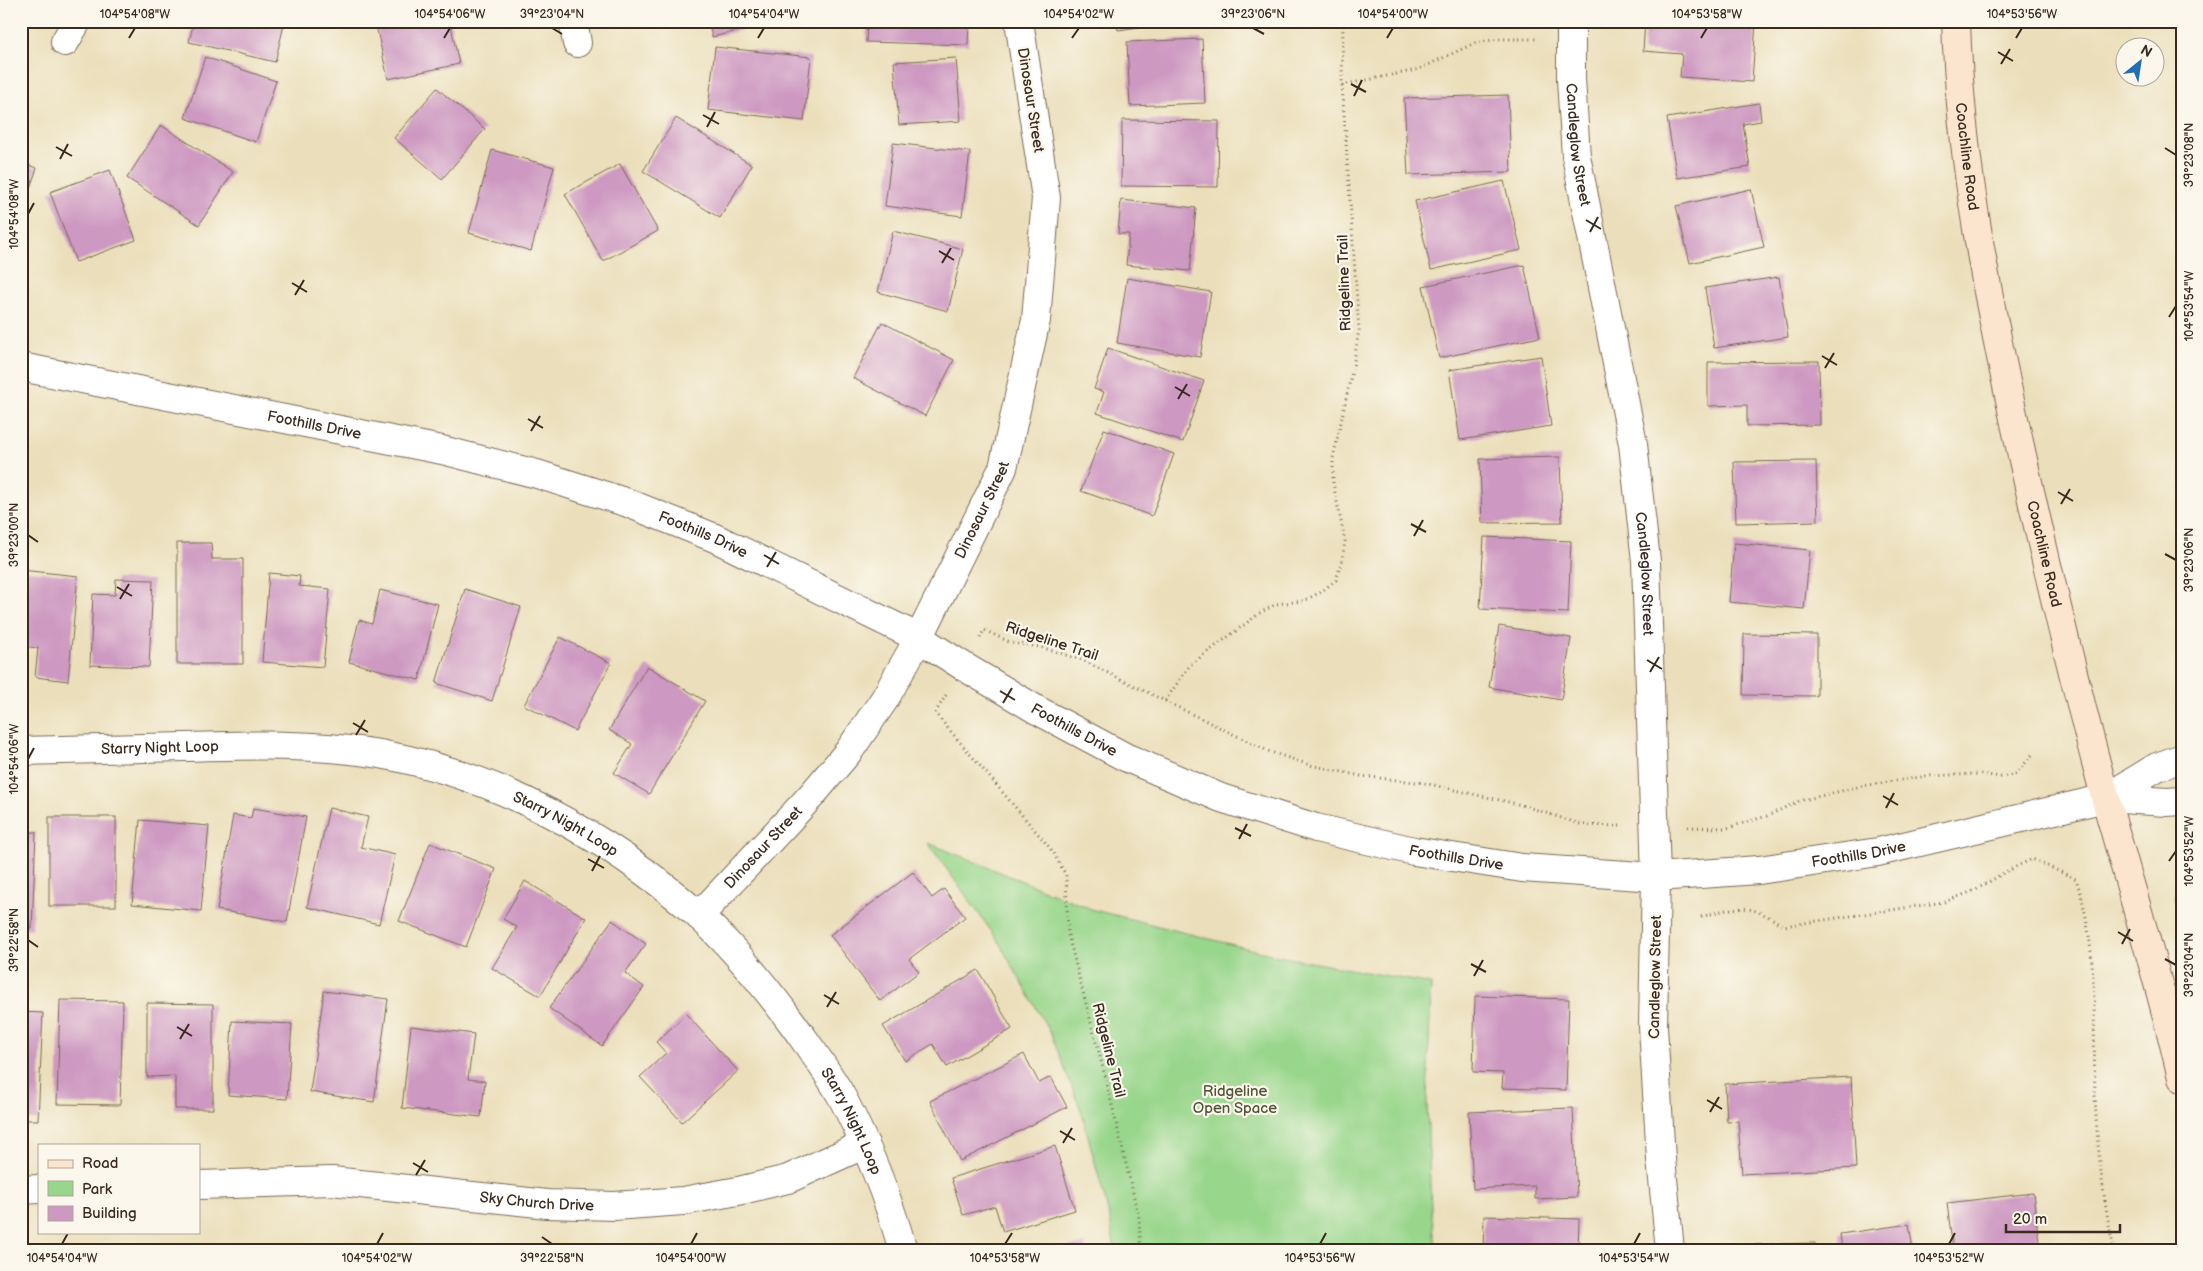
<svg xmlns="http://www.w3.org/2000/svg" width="2203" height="1271" viewBox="0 0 2203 1271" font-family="'Balsamiq Sans',sans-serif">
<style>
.green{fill:#98d68b;stroke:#6a8054}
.building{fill:#cd98c1}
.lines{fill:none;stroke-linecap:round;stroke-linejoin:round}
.minor-casing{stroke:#796955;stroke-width:30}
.tertiary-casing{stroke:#796955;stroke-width:30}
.secondary-casing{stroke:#796955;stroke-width:30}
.path{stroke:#796955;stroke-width:3;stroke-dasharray:1 4;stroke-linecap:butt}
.minor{stroke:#fff;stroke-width:28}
.tertiary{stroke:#fff;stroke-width:28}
.secondary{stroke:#fce5cf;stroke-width:28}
.ticks{fill:none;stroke:#3b2a1e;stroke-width:2}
.labels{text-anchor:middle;stroke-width:4.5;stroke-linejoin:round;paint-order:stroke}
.street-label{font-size:15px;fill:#3b2a1e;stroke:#fbf7ec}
.park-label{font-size:15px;fill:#525539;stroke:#fbf7ec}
.neatline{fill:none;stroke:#3b2a1e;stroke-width:2}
.ticks-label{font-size:12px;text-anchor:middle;fill:#3b2a1e}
</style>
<rect width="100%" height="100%" fill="#fbf7ec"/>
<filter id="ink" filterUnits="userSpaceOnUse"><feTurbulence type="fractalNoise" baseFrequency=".02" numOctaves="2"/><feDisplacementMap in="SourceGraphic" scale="10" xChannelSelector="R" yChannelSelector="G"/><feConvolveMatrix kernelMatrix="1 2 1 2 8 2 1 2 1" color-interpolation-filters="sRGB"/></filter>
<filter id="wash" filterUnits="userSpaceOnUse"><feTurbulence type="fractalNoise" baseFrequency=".0096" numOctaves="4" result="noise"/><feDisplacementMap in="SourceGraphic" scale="20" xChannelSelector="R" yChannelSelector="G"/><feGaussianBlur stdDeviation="1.12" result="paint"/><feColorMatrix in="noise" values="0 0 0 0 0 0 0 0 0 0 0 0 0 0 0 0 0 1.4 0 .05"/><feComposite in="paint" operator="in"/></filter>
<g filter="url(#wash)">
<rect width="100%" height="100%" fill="#ebdfbb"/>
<g class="green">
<path d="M 928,843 L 1094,910 L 1278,956 L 1431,984 L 1427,1103 L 1431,1209 L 1436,1250 L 1115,1250 L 1109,1215 L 1081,1110 L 1051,1034 L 997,939 Z"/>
<path d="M 2182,884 L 2182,931 L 2175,895 Z"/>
</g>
<g id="blocks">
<g class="building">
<path d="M 194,21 L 285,21 L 275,62 L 189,42 Z"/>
<path d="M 375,21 L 450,21 L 459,64 L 388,79 Z"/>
<path d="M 708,21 L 776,21 L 776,22 L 712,37 Z"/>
<path d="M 867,21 L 969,21 L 968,45 L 866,42 Z"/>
<path d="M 1116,21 L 1175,21 L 1175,22 L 1118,30 Z"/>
<path d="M 1645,21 L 1756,21 L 1752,82 L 1680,77 L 1682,54 L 1643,51 Z"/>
<path d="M 1202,39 L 1205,103 L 1130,106 L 1127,42 Z"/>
<path d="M 715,47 L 811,57 L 804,121 L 708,110 Z"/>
<path d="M 205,57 L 276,81 L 256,142 L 185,118 Z"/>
<path d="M 956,58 L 961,121 L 899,125 L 894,62 Z"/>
<path d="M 437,88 L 485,129 L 442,179 L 394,138 Z"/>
<path d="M 1508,95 L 1511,172 L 1408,175 L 1404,98 Z"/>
<path d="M 1759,103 L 1761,121 L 1743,124 L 1750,167 L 1677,178 L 1667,118 Z"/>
<path d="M 676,118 L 752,165 L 720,218 L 643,171 Z"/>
<path d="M 1122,120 L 1219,121 L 1218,187 L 1121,186 Z"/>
<path d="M 161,125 L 233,172 L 199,225 L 127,178 Z"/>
<path d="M 893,143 L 970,152 L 962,216 L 885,206 Z"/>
<path d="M 492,150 L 554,167 L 531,251 L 469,233 Z"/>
<path d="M 21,163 L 37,168 L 22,211 L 21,211 Z"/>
<path d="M 620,164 L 658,231 L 603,261 L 565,194 Z"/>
<path d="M 110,170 L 136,240 L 76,262 L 50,192 Z"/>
<path d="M 1504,181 L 1521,250 L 1431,270 L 1415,201 Z"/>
<path d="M 1751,189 L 1764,247 L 1690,263 L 1676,206 Z"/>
<path d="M 1121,200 L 1196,208 L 1190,271 L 1126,265 L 1129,234 L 1118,234 Z"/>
<path d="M 893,231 L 963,249 L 948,311 L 878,292 Z"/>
<path d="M 1524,265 L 1540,337 L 1439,358 L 1423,286 Z"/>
<path d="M 1779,277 L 1788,337 L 1714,348 L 1705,288 Z"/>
<path d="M 1127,278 L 1211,292 L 1200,357 L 1117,343 Z"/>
<path d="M 882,322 L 954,360 L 925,416 L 853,378 Z"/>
<path d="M 1108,348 L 1204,381 L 1183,442 L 1097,413 L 1104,392 L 1094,389 Z"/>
<path d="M 1541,356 L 1551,426 L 1460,440 L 1449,370 Z"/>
<path d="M 1819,361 L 1820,425 L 1747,426 L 1747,405 L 1708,406 L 1708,362 Z"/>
<path d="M 1104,429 L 1174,454 L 1152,516 L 1081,491 Z"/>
<path d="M 1560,457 L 1562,522 L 1482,523 L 1480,459 Z"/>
<path d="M 1816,461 L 1818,521 L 1736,523 L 1734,462 Z"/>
<path d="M 1484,537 L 1571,541 L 1568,613 L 1480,609 Z"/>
<path d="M 177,543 L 211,543 L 212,559 L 243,559 L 243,664 L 177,664 Z"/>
<path d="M 1734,543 L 1810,550 L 1804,609 L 1729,602 Z"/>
<path d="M 21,570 L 78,576 L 68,681 L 35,677 L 38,648 L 21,646 Z"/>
<path d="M 269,573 L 300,576 L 299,586 L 330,589 L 323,667 L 262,662 Z"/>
<path d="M 116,579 L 153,580 L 149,667 L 90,665 L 93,594 L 115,595 Z"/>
<path d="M 465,589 L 521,607 L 492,701 L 436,683 Z"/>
<path d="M 380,590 L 438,604 L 419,680 L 349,662 L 359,620 L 372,624 Z"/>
<path d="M 1499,626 L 1571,638 L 1561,700 L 1489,687 Z"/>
<path d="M 1744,634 L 1817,635 L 1817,696 L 1743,695 Z"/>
<path d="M 560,637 L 611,663 L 575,731 L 524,705 Z"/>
<path d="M 647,666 L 705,701 L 649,794 L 614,773 L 632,744 L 609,730 Z"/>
<path d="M 253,808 L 306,817 L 287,922 L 217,910 L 233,815 L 251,818 Z"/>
<path d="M 329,808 L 368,817 L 361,847 L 395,855 L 379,924 L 307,907 Z"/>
<rect x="49" y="817" width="67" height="89"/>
<path d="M 140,820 L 209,826 L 201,911 L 132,904 Z"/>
<path d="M 21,832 L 36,832 L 32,929 L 21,928 Z"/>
<path d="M 430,843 L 496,869 L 466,947 L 399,921 Z"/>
<path d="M 913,872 L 932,898 L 944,889 L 965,917 L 909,959 L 919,972 L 880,1001 L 830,935 Z"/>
<path d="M 525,881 L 586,918 L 540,996 L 492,968 L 517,927 L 503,919 Z"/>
<path d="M 612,920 L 646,944 L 625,973 L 644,987 L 602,1046 L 549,1008 Z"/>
<path d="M 978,970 L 1012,1029 L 947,1067 L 933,1044 L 905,1061 L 883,1026 Z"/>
<path d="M 324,991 L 388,999 L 374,1102 L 310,1092 Z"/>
<path d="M 1475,996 L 1569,999 L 1566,1090 L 1502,1088 L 1503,1073 L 1473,1072 Z"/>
<path d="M 60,1000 L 123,1001 L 120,1105 L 57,1104 Z"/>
<path d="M 147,1003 L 213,1004 L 213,1109 L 175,1109 L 175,1076 L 147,1077 Z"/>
<path d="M 21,1012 L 43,1013 L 38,1120 L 21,1120 Z"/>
<path d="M 686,1014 L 738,1071 L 682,1122 L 640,1077 L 666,1053 L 656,1042 Z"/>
<path d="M 232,1021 L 292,1024 L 287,1099 L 228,1095 Z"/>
<path d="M 411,1026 L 474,1034 L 468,1079 L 485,1081 L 481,1117 L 402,1108 Z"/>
<path d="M 1024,1054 L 1039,1083 L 1051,1077 L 1067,1107 L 960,1161 L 930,1101 Z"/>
<path d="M 1851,1077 L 1856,1168 L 1742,1174 L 1738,1121 L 1727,1122 L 1725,1084 Z"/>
<path d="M 1573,1108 L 1577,1197 L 1535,1199 L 1535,1186 L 1473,1189 L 1469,1112 Z"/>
<path d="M 1055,1146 L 1075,1210 L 1003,1232 L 995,1206 L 963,1215 L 951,1178 Z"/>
<path d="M 2033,1193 L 2040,1250 L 1953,1250 L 1947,1203 Z"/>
<path d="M 1484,1216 L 1579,1219 L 1578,1250 L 1483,1250 Z"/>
<path d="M 1909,1224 L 1913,1250 L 1842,1250 L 1840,1234 Z"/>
<path d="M 1815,1243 L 1815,1250 L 1741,1250 L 1741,1245 Z"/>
<path d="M 1085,1244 L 1086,1250 L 1057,1250 L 1057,1249 Z"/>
</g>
</g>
</g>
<g filter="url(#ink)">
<use href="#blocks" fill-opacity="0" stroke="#796955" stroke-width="1"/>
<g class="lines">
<g class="minor-casing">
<g id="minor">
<path d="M 573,21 L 577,43"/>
<path id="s1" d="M 1571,21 L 1571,79 L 1576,156 L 1633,444 L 1646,561 L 1656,877 L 1653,1027 L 1661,1159 L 1670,1250"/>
<path d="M 65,42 L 77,21"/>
<path id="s2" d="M 21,751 C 76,750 130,748 184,747 C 250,745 315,743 380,754 C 497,775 608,836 697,914 C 733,946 764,985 793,1024 C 810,1048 829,1073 843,1099 C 868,1147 888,1198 903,1250"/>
<path d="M 2106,798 L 2157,767 L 2182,758"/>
<path d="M 2106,798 L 2167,802 L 2182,801"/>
<path id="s3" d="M 699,916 L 811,796 L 849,751 L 884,700 L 919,638 L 1003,468 L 1036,320 L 1046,198 L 1019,21"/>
<path id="s4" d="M 199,1185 L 332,1181 L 547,1204 L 614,1206 L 683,1201 L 738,1191 L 788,1179 L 865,1144"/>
<path d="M 21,1190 L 39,1189"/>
</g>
</g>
<g class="tertiary-casing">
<g id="tertiary">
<path id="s5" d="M 21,367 L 442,450 L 537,474 L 628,503 L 715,538 L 919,638 L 963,666 L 1037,710 L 1125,757 L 1221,798 L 1316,828 L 1414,851 L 1522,868 L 1656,877 L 1759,870 L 1878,852 L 2106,798"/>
</g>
</g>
<g class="secondary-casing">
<g id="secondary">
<path id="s6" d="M 1956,21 C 1960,166 1990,310 2021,451 C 2047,568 2075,685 2106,800 C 2132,893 2161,985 2182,1078"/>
</g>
</g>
<g class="path">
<path d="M 1342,85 L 1417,70 L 1475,43 L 1499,39 L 1538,39"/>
<path d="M 980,638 L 984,630 L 1012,643 L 1040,647 L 1082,660 L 1165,701 L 1190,665 L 1260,613 L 1276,604 L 1303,601 L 1321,592 L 1336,580 L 1342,561 L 1345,541 L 1333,483 L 1333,458 L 1353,367 L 1359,330 L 1342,85 L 1343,21"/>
<path d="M 946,695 L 935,713 L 1050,848 L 1066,875 L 1068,935 L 1105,1076 L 1139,1218 L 1141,1250"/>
<path d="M 1165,701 L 1268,751 L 1310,765 L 1361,776 L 1424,783 L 1522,805 L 1583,825 L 1621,826"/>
<path d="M 1688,827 L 1727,828 L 1767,816 L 1799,801 L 1862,786 L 1927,776 L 1980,774 L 2001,777 L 2016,774 L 2032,755"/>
<path d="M 1701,917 C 1740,905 1748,903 1784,926 L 1944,902 L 1976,890 L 2005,872 L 2032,859 L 2076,879 C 2099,947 2093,1024 2095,1095 C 2097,1147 2103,1199 2114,1250"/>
</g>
<use href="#minor" class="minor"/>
<use href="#tertiary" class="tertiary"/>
<use href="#secondary" class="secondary"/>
</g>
</g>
<path class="ticks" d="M 552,28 L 562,34M 1253,28 L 1264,34M 129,38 L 135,28M 444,38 L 450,28M 758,38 L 764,28M 1072,38 L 1079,28M 1387,38 L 1393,28M 1701,38 L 1707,28M 2016,38 L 2022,28M 1998,52 L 2013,61M 2001,64 L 2010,49M 1351,84 L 1366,92M 1354,96 L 1362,80M 703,115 L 719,124M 707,127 L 715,112M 56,147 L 72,156M 2165,148 L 2176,155M 60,159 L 68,144M 28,214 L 34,203M 1586,220 L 1601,229M 1590,232 L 1598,217M 939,251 L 954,260M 942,263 L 951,248M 292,283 L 307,292M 295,295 L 304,280M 2169,317 L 2176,306M 1822,356 L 1837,365M 1825,368 L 1834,353M 1175,387 L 1190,396M 1178,399 L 1187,384M 528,419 L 543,428M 531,431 L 540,416M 2058,492 L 2073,501M 2061,504 L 2070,489M 1411,524 L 1426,532M 28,535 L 38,542M 1414,536 L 1423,520M 2165,554 L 2176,560M 764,555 L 779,564M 767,567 L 776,552M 117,587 L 132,596M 120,599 L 129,584M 1647,660 L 1662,669M 1650,672 L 1659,657M 1000,691 L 1015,700M 1003,703 L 1012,688M 353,723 L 368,732M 356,735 L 365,720M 28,759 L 34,748M 1883,796 L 1898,805M 1886,808 L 1894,793M 1235,828 L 1251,836M 1239,839 L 1247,824M 588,859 L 604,868M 2169,861 L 2176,851M 592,871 L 600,856M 2118,932 L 2133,941M 28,940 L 38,947M 2122,944 L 2130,929M 2165,959 L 2176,965M 1471,964 L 1486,972M 1474,976 L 1483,960M 824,995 L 839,1004M 827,1007 L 836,992M 177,1027 L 192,1036M 180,1039 L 189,1024M 1707,1100 L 1722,1109M 1710,1112 L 1719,1097M 1060,1131 L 1075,1140M 1063,1143 L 1072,1128M 413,1163 L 428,1172M 416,1175 L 425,1160M 542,1237 L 552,1244M 62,1244 L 68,1233M 377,1244 L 383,1233M 691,1244 L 697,1233M 1005,1244 L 1012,1233M 1320,1244 L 1326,1233M 1634,1244 L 1640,1233M 1949,1244 L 1955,1233"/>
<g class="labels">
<g class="street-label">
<text transform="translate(1031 100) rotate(81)" y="5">Dinosaur Street</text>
<text dy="5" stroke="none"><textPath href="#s1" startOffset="124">Candleglow Street</textPath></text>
<text dy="5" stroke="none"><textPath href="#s6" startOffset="136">Coachline Road</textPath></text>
<text transform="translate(1344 283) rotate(-92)" y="5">Ridgeline Trail</text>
<text dy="5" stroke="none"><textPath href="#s5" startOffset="299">Foothills Drive</textPath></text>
<text dy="5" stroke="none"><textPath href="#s3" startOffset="499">Dinosaur Street</textPath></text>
<text dy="5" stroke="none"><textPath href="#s5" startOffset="704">Foothills Drive</textPath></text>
<text dy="5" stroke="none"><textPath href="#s6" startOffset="541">Coachline Road</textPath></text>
<text dy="5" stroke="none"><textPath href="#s1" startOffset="559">Candleglow Street</textPath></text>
<text transform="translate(1052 641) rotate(18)" y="5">Ridgeline Trail</text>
<text dy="5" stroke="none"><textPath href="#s5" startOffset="1124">Foothills Drive</textPath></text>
<text dy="5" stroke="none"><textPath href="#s2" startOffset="139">Starry Night Loop</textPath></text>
<text dy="5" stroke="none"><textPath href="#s2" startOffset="559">Starry Night Loop</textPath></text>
<text dy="5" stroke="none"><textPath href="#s3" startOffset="94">Dinosaur Street</textPath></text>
<text dy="5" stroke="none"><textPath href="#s5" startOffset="1934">Foothills Drive</textPath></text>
<text dy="5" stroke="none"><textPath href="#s5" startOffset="1529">Foothills Drive</textPath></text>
<text transform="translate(1655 977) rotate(-89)" y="5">Candleglow Street</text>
<text transform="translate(1109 1050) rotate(76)" y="5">Ridgeline Trail</text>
<text dy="5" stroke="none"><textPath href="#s2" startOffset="979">Starry Night Loop</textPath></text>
<text dy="5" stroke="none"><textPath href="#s4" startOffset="339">Sky Church Drive</textPath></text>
</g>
<g class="park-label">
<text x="1235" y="1096">Ridgeline<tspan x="1235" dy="17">Open Space</tspan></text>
</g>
</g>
<rect width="2203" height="1271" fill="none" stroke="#fbf7ec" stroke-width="55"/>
<rect x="38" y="1144" width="162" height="90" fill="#fbf7ec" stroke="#aea59a"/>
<rect x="48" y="1160" width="25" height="8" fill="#fce5cf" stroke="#aea59a"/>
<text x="82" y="1168" font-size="15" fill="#3b2a1e">Road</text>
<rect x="48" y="1181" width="25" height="15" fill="#98d68b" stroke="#aea59a"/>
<text x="82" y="1194" font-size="15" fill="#3b2a1e">Park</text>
<rect x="48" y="1206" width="25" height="15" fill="#cd98c1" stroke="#aea59a"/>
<text x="82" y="1218" font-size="15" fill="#3b2a1e">Building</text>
<g transform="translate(2140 62) rotate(30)"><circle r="24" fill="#fbf7ec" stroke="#aea59a"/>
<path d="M0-4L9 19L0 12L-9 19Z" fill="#1f6fb2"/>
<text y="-8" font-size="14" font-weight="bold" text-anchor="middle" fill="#3b2a1e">N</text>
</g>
<path d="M2006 1224v8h114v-8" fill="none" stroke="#3b2a1e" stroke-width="2.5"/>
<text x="2013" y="1224" font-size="15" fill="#3b2a1e" stroke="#fbf7ec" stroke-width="4" paint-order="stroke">20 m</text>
<rect x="28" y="28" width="2148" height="1216" class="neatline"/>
<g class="ticks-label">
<text x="135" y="18">104°54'08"W</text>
<text x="450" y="18">104°54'06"W</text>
<text x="552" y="18">39°23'04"N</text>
<text x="764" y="18">104°54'04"W</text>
<text x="1079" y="18">104°54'02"W</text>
<text x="1253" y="18">39°23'06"N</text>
<text x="1393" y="18">104°54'00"W</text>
<text x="1707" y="18">104°53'58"W</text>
<text x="2022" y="18">104°53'56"W</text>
<text transform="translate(2189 155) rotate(-90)" y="4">39°23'08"N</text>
<text transform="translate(14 214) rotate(-90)" y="4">104°54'08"W</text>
<text transform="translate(2189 306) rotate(-90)" y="4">104°53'54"W</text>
<text transform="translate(14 535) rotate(-90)" y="4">39°23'00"N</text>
<text transform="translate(2189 560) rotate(-90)" y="4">39°23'06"N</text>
<text transform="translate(14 759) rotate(-90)" y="4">104°54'06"W</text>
<text transform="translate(2189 851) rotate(-90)" y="4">104°53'52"W</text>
<text transform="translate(14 940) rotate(-90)" y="4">39°22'58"N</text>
<text transform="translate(2189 965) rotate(-90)" y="4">39°23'04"N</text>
<text x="62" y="1262">104°54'04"W</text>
<text x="377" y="1262">104°54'02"W</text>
<text x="552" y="1262">39°22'58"N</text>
<text x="691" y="1262">104°54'00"W</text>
<text x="1005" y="1262">104°53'58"W</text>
<text x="1320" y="1262">104°53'56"W</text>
<text x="1634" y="1262">104°53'54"W</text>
<text x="1949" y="1262">104°53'52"W</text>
</g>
</svg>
